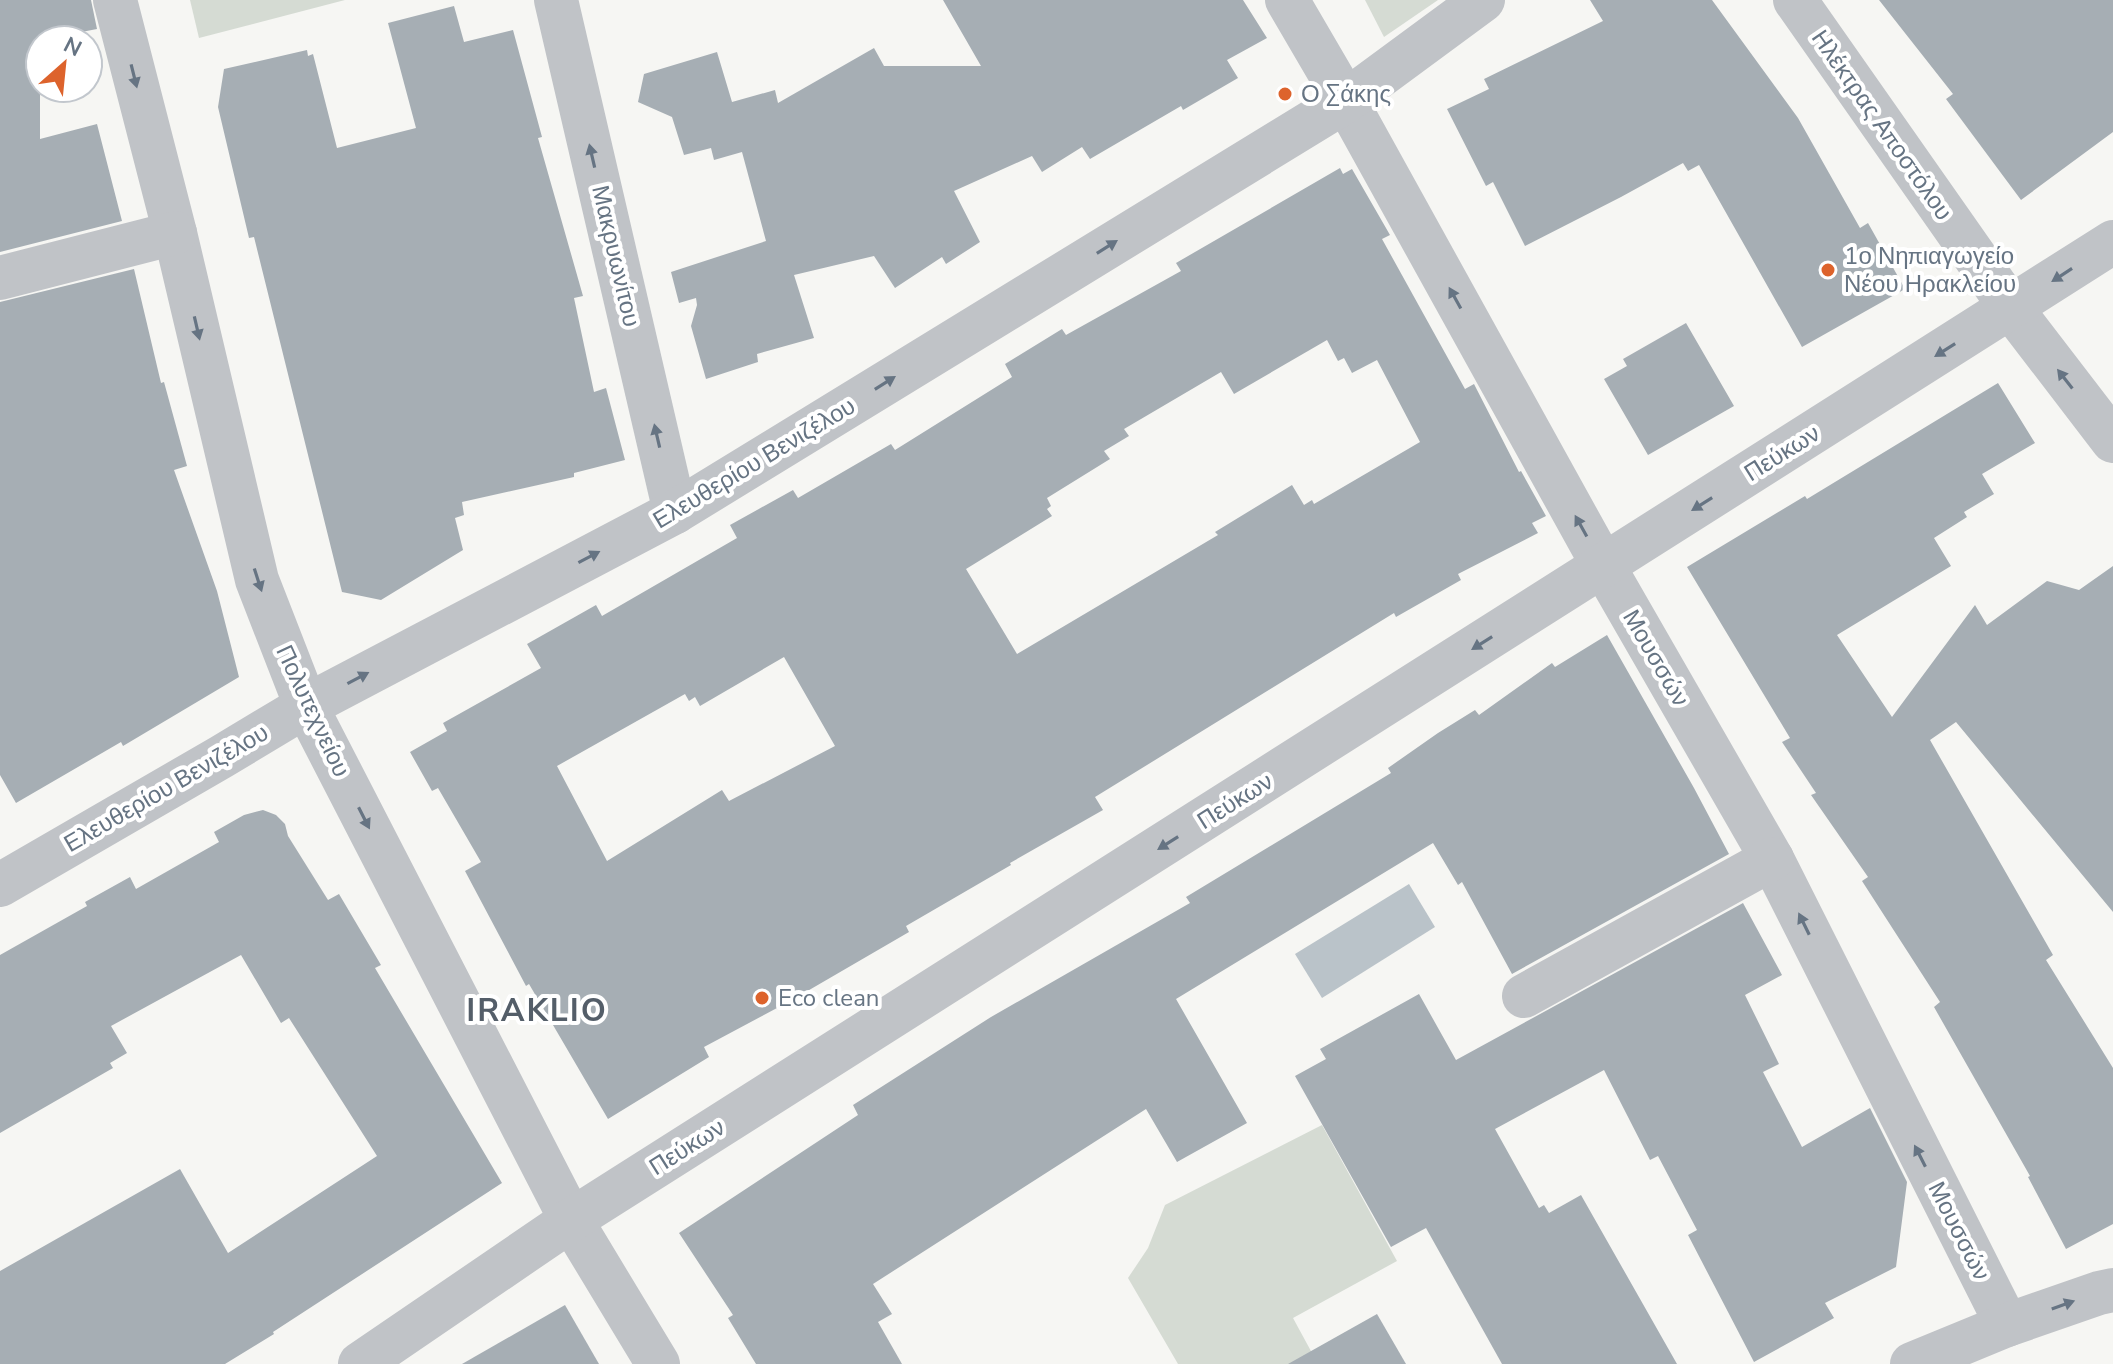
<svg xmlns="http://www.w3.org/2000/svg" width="2113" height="1364" viewBox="0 0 2113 1364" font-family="'Nunito Sans',sans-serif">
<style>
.green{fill:#d5dbd3}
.water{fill:#bac3c9}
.building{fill:#a6aeb4;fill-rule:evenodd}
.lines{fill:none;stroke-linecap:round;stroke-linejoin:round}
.minor{stroke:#c0c3c7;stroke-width:44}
.oneway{fill:#667483}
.poi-dot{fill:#dd632c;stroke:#fff;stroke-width:3}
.labels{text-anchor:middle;stroke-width:8;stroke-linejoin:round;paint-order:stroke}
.poi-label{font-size:24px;fill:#667483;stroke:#fff;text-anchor:start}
.street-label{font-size:24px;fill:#667483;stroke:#fff}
.district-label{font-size:32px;font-weight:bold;letter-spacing:2px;fill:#545e69;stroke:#fff}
</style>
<rect width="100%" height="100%" fill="#f6f6f3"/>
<g class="green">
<path d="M 190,0 L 345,0 L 199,38 Z"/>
<path d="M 1365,0 L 1438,0 L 1384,37 Z"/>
<path d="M 1322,1125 L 1397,1261 L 1293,1318 L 1318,1364 L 1178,1364 L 1128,1278 L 1148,1248 L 1165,1205 Z"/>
</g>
<path class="water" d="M 1409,884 L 1435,927 L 1322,998 L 1295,954 Z"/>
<g class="building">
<path d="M 0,0 L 91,0 L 97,29 L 40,40 L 40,139 L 97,124 L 122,221 L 0,252 Z"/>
<path d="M 943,0 L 1243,0 L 1267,38 L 1227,60 L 1238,78 L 1183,110 L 1181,106 L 1090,159 L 1082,147 L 1042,172 L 1032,156 L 954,191 L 980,242 L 946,264 L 942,257 L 895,288 L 874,256 L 794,275 L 814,338 L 757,354 L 758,362 L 706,379 L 691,326 L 697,305 L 696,298 L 679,303 L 671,272 L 766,241 L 742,152 L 714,160 L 711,148 L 684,155 L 672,117 L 638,102 L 644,74 L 717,52 L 732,102 L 775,90 L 778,103 L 874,48 L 884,66 L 981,66 Z"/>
<path d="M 1590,0 L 1712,0 L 1798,118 L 1860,228 L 1868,223 L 1905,289 L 1802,347 L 1699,165 L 1688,171 L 1683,163 L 1621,197 L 1525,246 L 1493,182 L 1486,186 L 1447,109 L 1489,89 L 1484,79 L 1603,21 Z"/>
<path d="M 1879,0 L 2113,0 L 2113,132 L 2021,200 L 1946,99 L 1953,94 Z"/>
<path d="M 454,6 L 464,42 L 513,30 L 542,137 L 538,138 L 583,296 L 574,298 L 594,392 L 606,388 L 625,460 L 574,473 L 574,477 L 462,502 L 464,515 L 455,518 L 463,550 L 381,600 L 342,592 L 254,237 L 249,238 L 218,107 L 224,69 L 307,50 L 308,56 L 313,54 L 337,148 L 416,128 L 388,23 Z"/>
<path d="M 1340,168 L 1343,174 L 1352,169 L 1390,235 L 1382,239 L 1465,389 L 1474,384 L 1519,472 L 1521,471 L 1546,516 L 1532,523 L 1538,533 L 1458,574 L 1461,580 L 1396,617 L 1394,613 L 1095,797 L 1103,810 L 1010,863 L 1011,865 L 906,926 L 909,932 L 792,1000 L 704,1047 L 709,1057 L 608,1119 L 529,984 L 526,986 L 465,871 L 481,862 L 438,788 L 432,791 L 410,752 L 447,731 L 443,723 L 541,668 L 527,644 L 596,605 L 602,616 L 737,538 L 730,525 L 793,490 L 798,498 L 891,444 L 895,450 L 1012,377 L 1005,364 L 1062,329 L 1066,335 L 1181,271 L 1176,263 ZM 1327,340 L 1338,361 L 1344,358 L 1352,373 L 1377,360 L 1420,442 L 1314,504 L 1312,500 L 1304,505 L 1292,485 L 1215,532 L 1218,535 L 1017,654 L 966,569 L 1052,516 L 1047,509 L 1051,506 L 1047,498 L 1110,459 L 1104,451 L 1129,436 L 1124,429 L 1221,372 L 1234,394 ZM 784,657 L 835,746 L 729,801 L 722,790 L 607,861 L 557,766 L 685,694 L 689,701 L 695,697 L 700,706 Z"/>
<path d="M 134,269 L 161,383 L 164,382 L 187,466 L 174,470 L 217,591 L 239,677 L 123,746 L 121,742 L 16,803 L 0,775 L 0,302 Z"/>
<path d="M 1686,323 L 1734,406 L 1648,455 L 1604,379 L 1627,366 L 1623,359 Z"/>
<path d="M 1998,383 L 2035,443 L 1982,474 L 1994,494 L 1964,512 L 1967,517 L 1934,538 L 1951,566 L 1837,635 L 1892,717 L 1975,605 L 1987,625 L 2047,581 L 2079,590 L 2113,566 L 2113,912 L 1956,722 L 1930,740 L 2053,955 L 2046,960 L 2113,1068 L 2113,1224 L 2066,1249 L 2028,1177 L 2030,1176 L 1934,1007 L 1940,1002 L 1862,881 L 1868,877 L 1811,795 L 1816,793 L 1782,742 L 1790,738 L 1687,567 L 1805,496 L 1807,499 Z"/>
<path d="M 1607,635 L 1694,788 L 1729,854 L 1512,974 L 1462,882 L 1458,885 L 1433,843 L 1176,999 L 1247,1123 L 1177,1162 L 1146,1109 L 873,1284 L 892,1314 L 878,1322 L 902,1364 L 756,1364 L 728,1318 L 733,1315 L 679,1233 L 858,1115 L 853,1105 L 991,1017 L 1190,903 L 1186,897 L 1391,773 L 1388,768 L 1438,733 L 1475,710 L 1479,715 L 1552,663 L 1555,667 Z"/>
<path d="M 263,810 L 276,815 L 285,824 L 288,836 L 328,900 L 339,894 L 381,965 L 375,968 L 502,1183 L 273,1332 L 274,1334 L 225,1364 L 0,1364 L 0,1271 L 180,1169 L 228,1253 L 377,1156 L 289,1018 L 281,1023 L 241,955 L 111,1026 L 127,1053 L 110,1063 L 113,1068 L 0,1133 L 0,955 L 87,906 L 85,902 L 130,877 L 136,889 L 219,842 L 214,832 L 244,815 Z"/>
<path d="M 1743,903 L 1782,975 L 1745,995 L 1779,1064 L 1763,1072 L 1802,1147 L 1870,1108 L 1907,1182 L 1896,1267 L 1825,1303 L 1834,1318 L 1754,1362 L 1688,1235 L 1697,1230 L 1658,1156 L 1650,1160 L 1604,1070 L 1495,1129 L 1539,1208 L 1544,1205 L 1549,1213 L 1581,1195 L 1677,1364 L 1502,1364 L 1426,1228 L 1391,1247 L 1295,1076 L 1326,1059 L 1320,1049 L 1419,994 L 1456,1060 Z"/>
<path d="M 565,1305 L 599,1364 L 462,1364 Z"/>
<path d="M 1377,1314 L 1406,1364 L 1288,1364 Z"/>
</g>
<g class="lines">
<g class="minor">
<path d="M 115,0 L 175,233 L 257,580 L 306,706 L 571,1220 L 658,1364"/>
<path d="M 556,0 L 675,512"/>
<path d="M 1287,0 L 1346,101 L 1604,567 L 1772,859 L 2007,1325"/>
<path d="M 1795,0 L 2011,308 L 2113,441"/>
<path d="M 0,278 L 175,233"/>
<path d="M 0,885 L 221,757 L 306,706 L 675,512 L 1346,101 L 1483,0"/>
<path d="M 1524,996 L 1772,859"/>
<path d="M 360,1364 L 571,1220 L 2113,242"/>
<path d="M 1912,1364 L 2007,1325 L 2099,1293 L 2113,1290"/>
</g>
</g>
<defs><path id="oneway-solid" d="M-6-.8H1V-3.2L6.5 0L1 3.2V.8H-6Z" transform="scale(2)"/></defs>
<g class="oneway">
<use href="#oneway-solid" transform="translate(134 76) rotate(76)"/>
<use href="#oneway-solid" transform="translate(592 156) rotate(-103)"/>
<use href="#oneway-solid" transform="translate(1107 247) rotate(-32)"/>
<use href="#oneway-solid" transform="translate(2062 275) rotate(147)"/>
<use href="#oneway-solid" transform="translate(1455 298) rotate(-119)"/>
<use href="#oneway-solid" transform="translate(197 328) rotate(77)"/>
<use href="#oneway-solid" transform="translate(1945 350) rotate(148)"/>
<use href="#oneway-solid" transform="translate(2065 379) rotate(-128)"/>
<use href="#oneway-solid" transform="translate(885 383) rotate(-32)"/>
<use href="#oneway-solid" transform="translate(657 436) rotate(-103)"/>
<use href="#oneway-solid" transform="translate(1702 504) rotate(148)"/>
<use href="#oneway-solid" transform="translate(1581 526) rotate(-119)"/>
<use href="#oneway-solid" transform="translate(589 557) rotate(-28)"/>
<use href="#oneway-solid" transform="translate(258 580) rotate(72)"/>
<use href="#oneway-solid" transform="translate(1482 643) rotate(148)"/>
<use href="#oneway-solid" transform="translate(358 678) rotate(-28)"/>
<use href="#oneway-solid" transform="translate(364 818) rotate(63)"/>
<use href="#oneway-solid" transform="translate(1168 843) rotate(148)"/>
<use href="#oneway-solid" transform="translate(1804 924) rotate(-116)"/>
<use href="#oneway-solid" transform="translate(1920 1156) rotate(-117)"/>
<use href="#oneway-solid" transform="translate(2063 1305) rotate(-20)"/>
</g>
<g class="poi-dot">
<circle cx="1285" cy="94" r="8"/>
<circle cx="1828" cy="270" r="8"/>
<circle cx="762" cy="998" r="8"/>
</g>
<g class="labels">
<g class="poi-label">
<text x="1301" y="102">Ο Σάκης</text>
<text x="1844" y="264">1ο Νηπιαγωγείο<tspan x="1844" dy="28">Νέου Ηρακλείου</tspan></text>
<text x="778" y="1006">Eco clean</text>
</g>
<g class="street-label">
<text transform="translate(1882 125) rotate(55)" y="8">Ηλέκτρας Αποστόλου</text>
<text transform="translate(616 256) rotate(77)" y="8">Μακρυωνίτου</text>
<text transform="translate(1782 453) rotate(-32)" y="8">Πεύκων</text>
<text transform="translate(754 463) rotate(-31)" y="8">Ελευθερίου Βενιζέλου</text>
<text transform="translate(1656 658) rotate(60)" y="8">Μουσσών</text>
<text transform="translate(313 711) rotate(65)" y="8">Πολυτεχνείου</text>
<text transform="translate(166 788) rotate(-30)" y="8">Ελευθερίου Βενιζέλου</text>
<text transform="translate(1235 801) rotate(-32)" y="8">Πεύκων</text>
<text transform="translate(687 1147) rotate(-32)" y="8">Πεύκων</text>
<text transform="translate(1959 1231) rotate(63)" y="8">Μουσσών</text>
</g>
<g class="district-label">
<text x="537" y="1021">IRAKLIO</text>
</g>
</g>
<g transform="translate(64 64) rotate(27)"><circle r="38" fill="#ffffff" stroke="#c2c7cd" stroke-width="2"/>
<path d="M0-6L14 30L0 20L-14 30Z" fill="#dd632c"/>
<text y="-12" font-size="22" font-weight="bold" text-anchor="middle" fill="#667483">N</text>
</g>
</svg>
